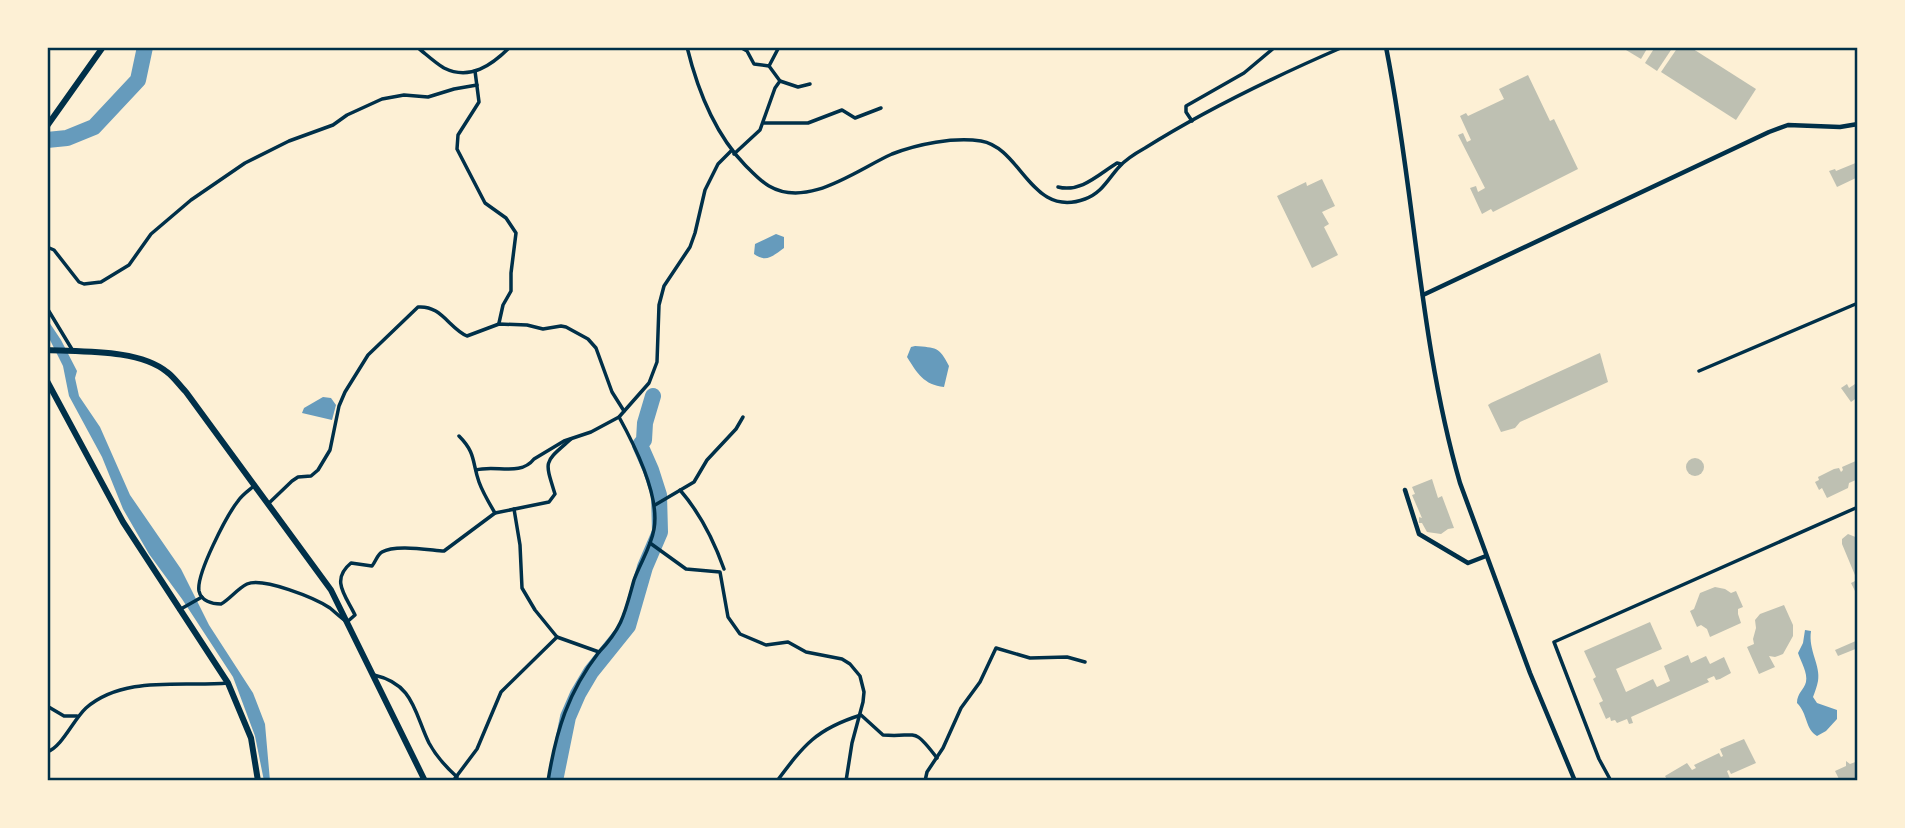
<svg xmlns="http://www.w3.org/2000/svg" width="1905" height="828" viewBox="0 0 1905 828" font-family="Helvetica,sans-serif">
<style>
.water{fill:#669bbc}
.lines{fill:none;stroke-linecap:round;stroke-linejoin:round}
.river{stroke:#669bbc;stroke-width:16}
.building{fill:#bec0b2}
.minor{stroke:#003049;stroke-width:3.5}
.tertiary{stroke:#003049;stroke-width:4.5}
.primary{stroke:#003049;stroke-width:6}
.neatline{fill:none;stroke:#003049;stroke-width:2.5}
</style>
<rect width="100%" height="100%" fill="#fdf0d5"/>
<g class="water">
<path d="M 776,234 L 784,237 L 784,248 C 773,256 766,263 754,254 L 755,244 Z"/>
<path d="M 47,319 L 61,340 L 77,371 L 75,378 L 79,396 L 100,427 L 130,495 L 181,569 L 209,625 L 253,693 L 265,724 L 270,781 L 264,781 L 255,736 L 233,677 L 182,599 L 149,554 L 123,509 L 102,457 L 69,396 L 63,366 L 47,334 Z"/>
<path d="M 915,346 C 936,348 939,346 949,366 L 944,387 C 924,385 917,373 907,357 L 911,347 Z"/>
<path d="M 323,397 L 331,398 L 336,405 L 332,420 L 302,413 L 304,408 Z"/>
<path d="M 1805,630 L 1811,631 C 1808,650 1821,666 1818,681 C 1817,686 1815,692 1813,697 L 1817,703 L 1837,710 L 1837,719 L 1826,731 L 1817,736 C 1805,729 1808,714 1797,703 C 1797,693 1804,690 1806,682 C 1808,673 1801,662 1798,653 L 1803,643 Z"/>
</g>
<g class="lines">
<g class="river">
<path d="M 47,140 L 67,138 L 94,127 L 138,80 L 145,47"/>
<path d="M 555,781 L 568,717 L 578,694 L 591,672 L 628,626 L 645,567 L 660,532 L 659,495 L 651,470 L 640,445 L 644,440 L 645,423 L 653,396"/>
</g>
</g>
<g class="building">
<path d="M 1621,47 L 1648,47 L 1641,59 Z"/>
<path d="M 1655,47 L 1673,47 L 1657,71 L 1645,63 Z"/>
<path d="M 1678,47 L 1690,47 L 1756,89 L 1736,120 L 1661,72 Z"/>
<path d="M 1528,75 L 1550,121 L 1554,119 L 1578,169 L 1493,212 L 1491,209 L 1482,214 L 1470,188 L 1476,186 L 1478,192 L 1485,188 L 1458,135 L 1463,133 L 1467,142 L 1471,140 L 1460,116 L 1466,113 L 1468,116 L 1504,99 L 1499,89 Z"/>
<path d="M 1858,162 L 1858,177 L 1837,187 L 1829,171 L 1835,169 L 1836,171 Z"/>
<path d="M 1322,179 L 1335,206 L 1322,212 L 1329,224 L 1324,227 L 1338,255 L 1312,268 L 1277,196 L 1306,182 L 1307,186 Z"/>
<path d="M 1600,353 L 1608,382 L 1520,422 L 1515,428 L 1501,432 L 1488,405 L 1491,403 Z"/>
<path d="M 1858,382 L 1858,397 L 1851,402 L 1841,388 L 1847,384 L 1849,388 Z"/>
<circle cx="1695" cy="467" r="9"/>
<path d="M 1858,460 L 1858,479 L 1849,483 L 1848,488 L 1827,498 L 1822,488 L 1819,490 L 1815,482 L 1819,480 L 1818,477 L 1834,469 L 1839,468 L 1841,472 L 1843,470 L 1842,467 Z"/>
<path d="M 1432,479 L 1438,498 L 1442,496 L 1454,528 L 1448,529 L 1441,534 L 1427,532 L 1422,523 L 1419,523 L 1419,517 L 1422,518 L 1412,495 L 1415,494 L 1412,487 Z"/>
<path d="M 1848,534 L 1858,538 L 1858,597 L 1851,583 L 1857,580 L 1842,544 L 1842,539 Z"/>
<path d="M 1715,587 L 1725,589 L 1731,593 L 1736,591 L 1743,607 L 1738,609 L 1738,614 L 1741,623 L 1710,637 L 1707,629 L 1701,625 L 1697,627 L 1690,611 L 1694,609 L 1700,593 Z"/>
<path d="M 1784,605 L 1793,625 L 1793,636 L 1783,654 L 1775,657 L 1769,656 L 1775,667 L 1759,674 L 1747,647 L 1754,644 L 1753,639 L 1756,628 L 1755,620 L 1760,614 Z"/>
<path d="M 1650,622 L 1662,649 L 1616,669 L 1626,692 L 1653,679 L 1657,687 L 1670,681 L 1664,666 L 1688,655 L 1691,663 L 1706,656 L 1710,664 L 1724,657 L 1731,673 L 1720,679 L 1716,680 L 1714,676 L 1707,679 L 1709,682 L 1631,717 L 1633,723 L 1629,724 L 1627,719 L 1617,723 L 1615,720 L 1611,721 L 1610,717 L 1606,719 L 1599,703 L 1603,701 L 1593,679 L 1596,677 L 1584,651 Z"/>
<path d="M 1858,640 L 1858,648 L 1838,656 L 1835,650 Z"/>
<path d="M 1744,739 L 1756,763 L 1731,774 L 1729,770 L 1727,771 L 1731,781 L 1668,781 L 1665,776 L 1687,763 L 1692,770 L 1696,768 L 1694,765 L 1719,753 L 1721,757 L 1723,756 L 1720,749 Z"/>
<path d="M 1846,761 L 1850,764 L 1858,761 L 1858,781 L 1840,781 L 1835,771 L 1846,766 Z"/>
</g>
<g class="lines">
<g class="minor">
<path d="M 417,47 C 426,54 434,62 444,68 C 470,81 492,65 510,47"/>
<path d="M 687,47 C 697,88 715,134 745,165 C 752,172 760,181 769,186 C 808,209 858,169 892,154 C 918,144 953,137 981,141 C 1022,148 1031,219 1085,199 C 1102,193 1108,179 1119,167 C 1126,159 1136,153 1145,148 C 1207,109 1276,76 1343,47"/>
<path d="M 769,66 L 779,47"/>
<path d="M 475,71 L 479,102 L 458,135 L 457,149 L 485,203 L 506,218 L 516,233 L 511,273 L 511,291 L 503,305 L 499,323"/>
<path d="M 780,81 L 798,87 L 810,84"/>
<path d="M 1192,121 L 1186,112 L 1186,106 L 1244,73 L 1275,47"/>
<path d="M 764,123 L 808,123 L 842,110 L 855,118 L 881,108"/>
<path d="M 734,154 L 760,130 L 775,88 L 780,81 L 769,66 L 754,64 L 747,51 L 740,47"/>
<path d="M 1058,187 C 1081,193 1099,174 1117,163 L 1121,164"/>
<path d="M 47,247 L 54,250 L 79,282 L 84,284 L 101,282 L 129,265 L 151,234 L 191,200 L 245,163 L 289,141 L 333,125 L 347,115 L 382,99 L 404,95 L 428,97 L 454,89 L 477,85"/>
<path d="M 47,308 L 73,351"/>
<path d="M 1699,371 L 1858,303"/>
<path d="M 459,436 C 476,453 472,462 479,482 C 483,493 489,503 495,513"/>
<path d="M 476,470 C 495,464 520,477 534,459 L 564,441 L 591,432 L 619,417 L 649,383 L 657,362 L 659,305 L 664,286 L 690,247 L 695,233 L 705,190 L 718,164 L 732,150"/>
<path d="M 254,486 C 248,491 242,495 238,501 C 227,515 196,574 199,591 C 201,601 212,604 221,604 C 230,599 237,589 247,584 C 263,577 315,598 330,608 C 336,613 341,618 347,622 L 355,615 C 346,596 330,580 351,563 L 372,566 C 376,561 377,555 382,552 C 395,544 429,550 444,551 L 495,513 L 549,502 L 555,494 C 544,459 544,463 571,439"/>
<path d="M 680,490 C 700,513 714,541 724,569"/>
<path d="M 268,504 L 292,481 L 298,477 L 311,476 L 318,470 L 330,450 L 339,406 L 345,392 L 368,355 L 418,307 C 441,305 449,328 467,336 L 499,324 L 527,325 L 543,329 L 561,326 L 566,327 L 588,339 L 596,348 L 612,392 L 624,411"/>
<path d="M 655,505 L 694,482 L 707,460 L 736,429 L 743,417"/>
<path d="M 514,509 L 520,545 L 522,588 L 535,610 L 557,637"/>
<path d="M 650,543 L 686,569 L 720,572 L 728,617 L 740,634 L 766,645 L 788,642 L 806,652 L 842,659 L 850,664 L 860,676 L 864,692 L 863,702 L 852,743 L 846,781"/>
<path d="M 179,610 L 202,597"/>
<path d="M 599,652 C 623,627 625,612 634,580 C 640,563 651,547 654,529 C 660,496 635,446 619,417"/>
<path d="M 374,675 C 414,684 414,712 429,743 C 436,756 446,767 457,777"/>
<path d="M 47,706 L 64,716 L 77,716"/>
<path d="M 47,752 C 62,747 73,720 86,708 C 124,675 182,687 228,683"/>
<path d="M 453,781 L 477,749 L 501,692 L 557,637 L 599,652 C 568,692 556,731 548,781"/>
<path d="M 777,781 C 804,745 816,729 861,715 L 883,735 C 918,738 912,725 937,758"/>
<path d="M 925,781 L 927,772 L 943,748 L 961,708 L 980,682 L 996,648 L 1030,658 L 1067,657 L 1085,662"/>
<path d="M 1611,781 L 1599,759 L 1554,642 L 1858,507"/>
</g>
<g class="tertiary">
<path d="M 1386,47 C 1415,192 1419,341 1460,483 L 1530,673 L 1575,781"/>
<path d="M 1423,295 L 1769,132 L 1788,125 L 1840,127 L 1858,124"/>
<path d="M 1405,490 L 1419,534 L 1468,563 L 1486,556"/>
</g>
<g class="primary">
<path d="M 47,126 L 103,47"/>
<path d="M 47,350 C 82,352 139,349 167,372 C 174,377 180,386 186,392 L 331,590 L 425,781"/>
<path d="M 47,381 L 123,522 L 228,683 L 251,738 L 258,781"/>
</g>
</g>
<rect width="1905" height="828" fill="none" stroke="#fdf0d5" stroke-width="98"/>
<rect x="49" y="49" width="1807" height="730" class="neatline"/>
</svg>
